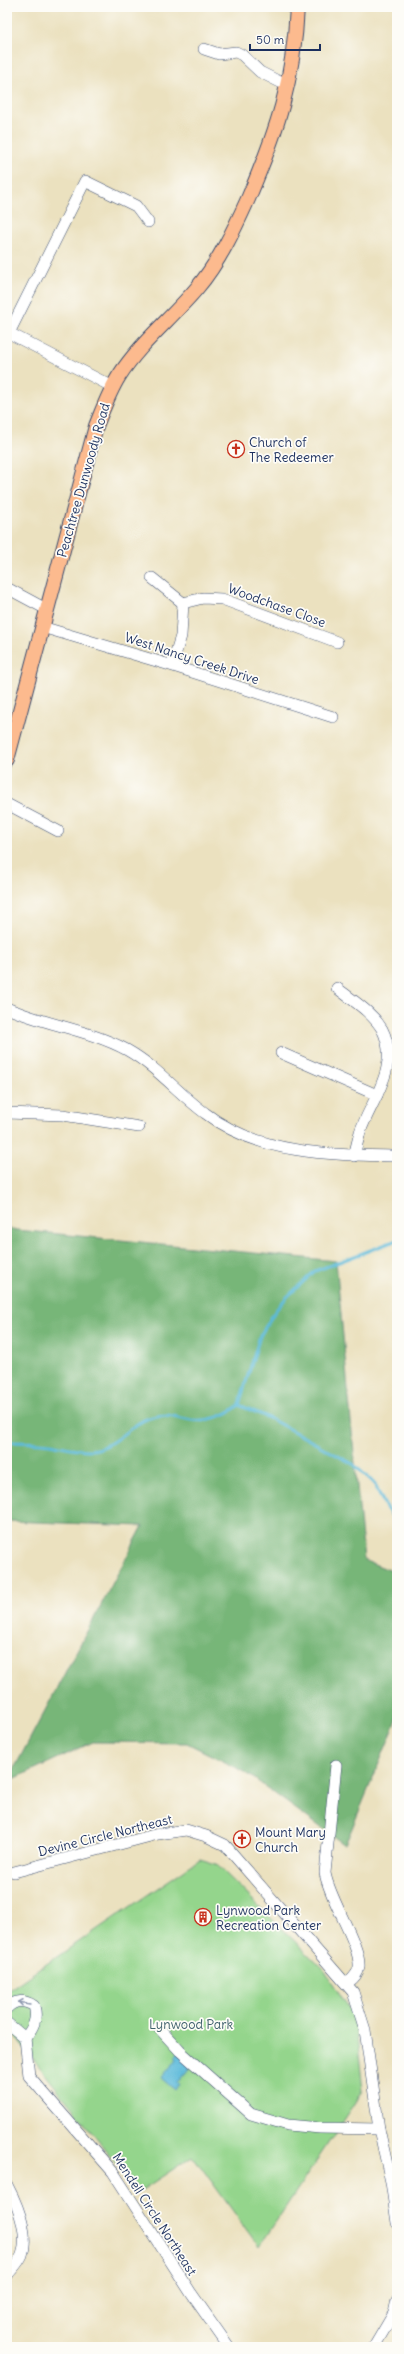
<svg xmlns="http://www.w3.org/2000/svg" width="404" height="2354" viewBox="0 0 404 2354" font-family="Delius,sans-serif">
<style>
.green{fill:#94d58c;stroke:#588275}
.forest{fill:#77b678;stroke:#49726b}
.water{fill:#5bbada;stroke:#3b749c}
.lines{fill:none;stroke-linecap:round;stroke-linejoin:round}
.stream{stroke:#5bbada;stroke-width:3}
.minor-casing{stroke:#3a4a6d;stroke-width:12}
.major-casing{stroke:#3a4a6d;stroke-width:16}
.minor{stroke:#fff;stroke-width:11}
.major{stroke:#fcba8e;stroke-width:14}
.oneway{stroke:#8d97ae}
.labels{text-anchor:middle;stroke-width:3.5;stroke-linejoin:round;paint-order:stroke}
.poi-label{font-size:13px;fill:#1b2f5e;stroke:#fdfcf7;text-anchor:start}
.street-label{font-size:13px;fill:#1b2f5e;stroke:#fdfcf7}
.park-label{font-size:13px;fill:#3f616c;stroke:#fdfcf7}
</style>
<rect width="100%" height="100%" fill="#fdfcf7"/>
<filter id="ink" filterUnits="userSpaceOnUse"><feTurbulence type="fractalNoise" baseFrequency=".025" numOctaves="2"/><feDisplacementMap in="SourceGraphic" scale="8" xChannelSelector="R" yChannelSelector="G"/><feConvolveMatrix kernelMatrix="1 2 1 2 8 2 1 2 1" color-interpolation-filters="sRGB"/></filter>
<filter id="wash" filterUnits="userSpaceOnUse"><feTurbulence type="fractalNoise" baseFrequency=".012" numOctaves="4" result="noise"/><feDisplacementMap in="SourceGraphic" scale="16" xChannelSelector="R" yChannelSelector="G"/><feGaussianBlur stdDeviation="0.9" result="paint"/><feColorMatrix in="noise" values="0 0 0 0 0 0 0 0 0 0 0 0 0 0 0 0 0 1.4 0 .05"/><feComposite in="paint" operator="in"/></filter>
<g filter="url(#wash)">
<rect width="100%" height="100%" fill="#ebe1bf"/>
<path class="green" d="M 200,1859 L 216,1864 L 324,1970 L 355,2017 L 363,2091 L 259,2247 L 193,2156 L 139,2192 L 7,2026 L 7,1991 Z"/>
<path class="forest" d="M 7,1229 L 336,1261 L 364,1560 L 397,1573 L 397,1720 L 345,1845 L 245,1772 L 187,1743 L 93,1742 L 7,1782 L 143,1526 L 7,1521 Z"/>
<path class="water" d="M 179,2052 L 193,2064 L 177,2083 L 179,2085 L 175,2090 L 161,2078 L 177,2059 L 175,2057 Z"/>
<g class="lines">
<g class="stream">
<path d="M 239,1405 L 267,1417 L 353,1464 L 374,1483 L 386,1508 L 397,1522"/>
<path d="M 7,1442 C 21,1442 35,1442 50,1444 C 62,1446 76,1450 89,1450 C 113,1450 128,1425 149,1418 C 165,1412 176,1417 191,1420 C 208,1422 226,1416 239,1405 L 260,1336 L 275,1311 L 287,1297 L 315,1271 L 397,1240"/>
</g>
</g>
</g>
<g filter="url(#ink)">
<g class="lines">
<g class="minor-casing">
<g id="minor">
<path d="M 204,49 L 219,54 L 236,52 L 242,55 L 260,72 L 288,86"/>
<path d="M 113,387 L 9,333 L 85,181 L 136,206 L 148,222"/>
<path d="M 152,578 L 183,603"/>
<path d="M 7,588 L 46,609"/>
<path d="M 183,603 L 203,598 L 222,599 L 337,642"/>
<path d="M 42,627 L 170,665 L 333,717"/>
<path d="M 172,665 L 181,636 L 183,603"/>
<path d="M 7,804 L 58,831"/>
<path d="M 337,988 C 352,1000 372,1012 382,1029 C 401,1066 372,1099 360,1132 C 358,1140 356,1148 354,1156"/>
<path d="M 7,1008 C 46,1025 90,1030 127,1050 C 157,1067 178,1093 205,1113 C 259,1155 332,1155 397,1156"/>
<path d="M 281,1053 L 377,1095"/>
<path d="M 7,1113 L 63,1115 L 139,1127"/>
<path d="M 336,1765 L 325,1873 C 329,1899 361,1945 359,1967 C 358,1975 352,1979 347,1984"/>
<path d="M 14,1872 L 158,1834 L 186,1830 L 206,1836 L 225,1845 L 353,1992 L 365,2030 L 379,2129 L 391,2182 L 397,2223"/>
<path d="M 7,2008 C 15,1999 25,2000 34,2006 C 38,2019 33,2028 25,2038"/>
<path d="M 7,2023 L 25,2038"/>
<path d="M 158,2027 L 180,2051 L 251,2114 L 288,2125 L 320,2128 L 379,2129"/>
<path d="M 25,2038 L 29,2076 L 113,2172 L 191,2293 L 229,2347"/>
<path d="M 7,2185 C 17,2204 30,2233 22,2255 C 19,2262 14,2267 9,2273"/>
<path d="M 374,2347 L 394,2313 L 397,2300"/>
</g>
</g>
<g class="major-casing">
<path id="major" d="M 7,760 L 96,426 C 103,409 109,392 119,376 C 140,343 172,318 197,288 C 219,262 234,230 248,199 C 277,131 294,81 297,7"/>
</g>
<use href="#minor" class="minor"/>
<use href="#major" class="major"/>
</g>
<defs><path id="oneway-shaft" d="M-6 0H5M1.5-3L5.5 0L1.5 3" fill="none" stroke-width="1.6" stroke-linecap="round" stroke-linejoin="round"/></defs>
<use class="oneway" href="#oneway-shaft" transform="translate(24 2003) rotate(-171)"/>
</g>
<defs>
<g id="church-ring" transform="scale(0.9)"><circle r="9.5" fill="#fdfcf7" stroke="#c8321e" stroke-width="1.5"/><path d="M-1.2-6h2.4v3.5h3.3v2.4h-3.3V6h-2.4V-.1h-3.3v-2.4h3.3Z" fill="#c8321e"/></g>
<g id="building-ring" transform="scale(0.9)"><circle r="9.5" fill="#fdfcf7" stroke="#c8321e" stroke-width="1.5"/><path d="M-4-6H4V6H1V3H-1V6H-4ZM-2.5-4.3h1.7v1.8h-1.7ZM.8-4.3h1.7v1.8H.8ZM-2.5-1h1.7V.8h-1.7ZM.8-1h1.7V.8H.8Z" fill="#c8321e"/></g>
</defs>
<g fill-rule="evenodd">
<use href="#church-ring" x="236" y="449"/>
<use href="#church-ring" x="242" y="1839"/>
<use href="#building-ring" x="203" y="1917"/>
</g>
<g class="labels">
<g class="poi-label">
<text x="249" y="447">Church of<tspan x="249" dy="15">The Redeemer</tspan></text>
<text x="255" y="1837">Mount Mary<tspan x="255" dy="15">Church</tspan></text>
<text x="216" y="1915">Lynwood Park<tspan x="216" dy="15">Recreation Center</tspan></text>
</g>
<g class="street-label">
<text transform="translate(83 480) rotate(-74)" y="5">Peachtree Dunwoody Road</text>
<text transform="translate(277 605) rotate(20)" y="5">Woodchase Close</text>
<text transform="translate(192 658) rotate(18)" y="5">West Nancy Creek Drive</text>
<text transform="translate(105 1835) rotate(-14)" y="5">Devine Circle Northeast</text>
<text transform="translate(155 2214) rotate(57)" y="5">Mendell Circle Northeast</text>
</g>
<g class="park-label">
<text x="191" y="2029">Lynwood Park</text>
</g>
</g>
<rect width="404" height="2354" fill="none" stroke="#fdfcf7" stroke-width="24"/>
<path d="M250 44v6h70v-6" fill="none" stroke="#1b2f5e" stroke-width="2"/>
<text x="256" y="44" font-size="12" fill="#1b2f5e" stroke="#fdfcf7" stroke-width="3" paint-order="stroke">50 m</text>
</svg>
